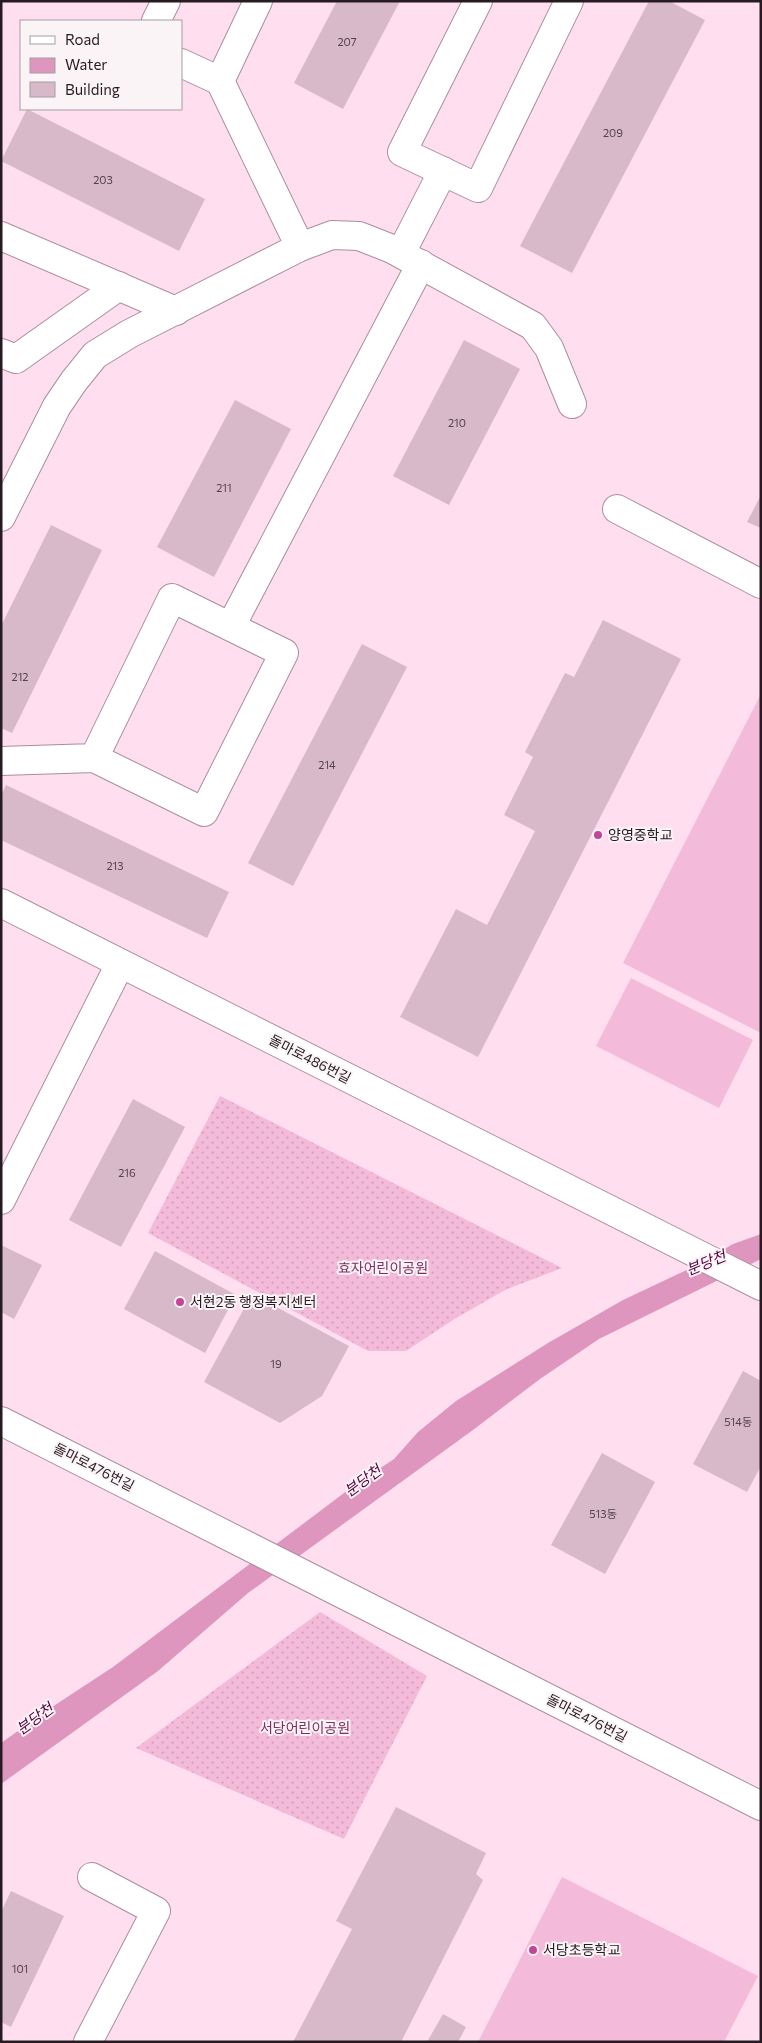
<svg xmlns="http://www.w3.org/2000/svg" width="762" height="2043" viewBox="0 0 762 2043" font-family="Commissioner,'Noto Sans KR',sans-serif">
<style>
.grass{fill:url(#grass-dots)}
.pitch{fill:#f4bada}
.water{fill:#df96be}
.building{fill:#d8b9c9}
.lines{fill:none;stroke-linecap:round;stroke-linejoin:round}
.minor-casing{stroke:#ab8e9d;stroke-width:30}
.minor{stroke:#fff;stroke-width:28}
.poi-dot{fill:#c34695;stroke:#fbf4f7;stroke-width:2}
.labels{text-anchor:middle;stroke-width:4;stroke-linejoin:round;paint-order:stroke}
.number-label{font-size:11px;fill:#53424c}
.poi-label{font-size:14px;fill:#271b22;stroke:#fbf4f7;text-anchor:start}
.street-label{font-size:14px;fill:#271b22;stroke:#fbf4f7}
.park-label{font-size:14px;fill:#822e63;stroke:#fbf4f7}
.water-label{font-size:15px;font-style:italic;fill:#56003c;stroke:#fbf4f7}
</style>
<defs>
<pattern id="grass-dots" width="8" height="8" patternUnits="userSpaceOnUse" patternTransform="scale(1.25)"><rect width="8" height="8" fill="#f4bada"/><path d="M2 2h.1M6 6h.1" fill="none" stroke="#d19fbb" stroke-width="1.8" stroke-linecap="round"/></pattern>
</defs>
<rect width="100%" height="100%" fill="#ffdeef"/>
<g class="grass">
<path d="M 220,1096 L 562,1268 L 505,1290 L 456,1318 L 406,1351 L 368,1351 L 148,1233 Z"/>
<path d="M 320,1612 L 427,1676 L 344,1839 L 136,1748 Z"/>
</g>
<g class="pitch">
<path d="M 761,694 L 761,1033 L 623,963 Z"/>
<path d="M 631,978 L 753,1040 L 719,1108 L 596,1046 Z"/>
<path d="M 562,1877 L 758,1976 L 724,2042 L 478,2042 Z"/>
</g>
<path class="water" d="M 761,1234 L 761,1259 L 599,1339 L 540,1379 L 473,1430 L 248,1593 L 158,1671 L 1,1784 L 1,1743 L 52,1707 L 113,1667 L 352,1487 L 394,1459 L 418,1432 L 456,1401 L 548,1343 L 623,1300 L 695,1266 L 733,1244 Z"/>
<g class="building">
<path d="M 337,1 L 400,1 L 343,109 L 294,83 Z"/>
<path d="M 649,1 L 669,1 L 705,20 L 572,273 L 520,246 Z"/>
<path d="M 27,109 L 205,199 L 179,251 L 1,161 Z"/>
<path d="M 464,340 L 520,369 L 449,505 L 393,476 Z"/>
<path d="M 235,400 L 291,429 L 214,577 L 157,547 Z"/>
<path d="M 761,495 L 761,528 L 747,522 Z"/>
<path d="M 51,525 L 102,550 L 12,733 L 1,728 L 1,626 Z"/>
<path d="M 603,620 L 681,659 L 478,1057 L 400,1017 L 456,909 L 487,925 L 535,831 L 504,815 L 533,757 L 525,752 L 565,673 L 574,677 Z"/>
<path d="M 362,644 L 407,667 L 293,886 L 248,863 Z"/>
<path d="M 6,785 L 229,892 L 207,938 L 1,840 L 1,796 Z"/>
<path d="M 133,1099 L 185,1127 L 121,1247 L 69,1220 Z"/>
<path d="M 1,1245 L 42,1265 L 14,1319 L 1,1312 Z"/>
<path d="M 155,1251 L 236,1295 L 205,1353 L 124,1309 Z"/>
<path d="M 252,1294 L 349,1346 L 322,1396 L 280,1423 L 204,1382 Z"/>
<path d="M 743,1371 L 761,1381 L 761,1466 L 747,1492 L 693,1464 Z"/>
<path d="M 602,1453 L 655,1482 L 605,1574 L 551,1545 Z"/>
<path d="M 396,1807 L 486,1853 L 476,1874 L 483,1880 L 401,2042 L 293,2042 L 352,1929 L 336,1921 Z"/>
<path d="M 11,1891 L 64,1916 L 11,2027 L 1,2022 L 1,1912 Z"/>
<path d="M 443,2014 L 466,2027 L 458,2042 L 427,2042 Z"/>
</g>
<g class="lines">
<g class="minor-casing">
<g id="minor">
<path d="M 478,1 L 402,152 L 478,188 L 569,1"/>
<path d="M 156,21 L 166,1"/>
<path d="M 181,63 L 220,81 L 300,247"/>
<path d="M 220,81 L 258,1"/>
<path d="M 1,236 L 176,311"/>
<path d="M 401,253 L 443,171"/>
<path d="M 1,353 L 16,359 L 119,286"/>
<path d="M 617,509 L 761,584"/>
<path d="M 1,517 L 57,406 L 74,381 L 95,355 L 129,334 L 300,247 L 332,235 L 359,236 L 392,249 L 533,326 L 549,348 L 572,404"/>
<path d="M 231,626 L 421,264"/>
<path d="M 1,761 L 94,758 L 204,812 L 284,653 L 172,598 L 94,758"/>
<path d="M 1,903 L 761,1286"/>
<path d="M 1,1200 L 120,964"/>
<path d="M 1,1421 L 761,1806"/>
<path d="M 88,2042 L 156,1911 L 92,1877"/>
</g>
</g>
<use href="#minor" class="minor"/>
</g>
<g class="poi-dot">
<circle cx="598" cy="835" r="5"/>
<circle cx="180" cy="1302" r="5"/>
<circle cx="533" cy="1950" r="5"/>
</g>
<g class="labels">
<g class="number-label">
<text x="347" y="46">207</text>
<text x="613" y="137">209</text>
<text x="103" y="184">203</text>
<text x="457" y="427">210</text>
<text x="224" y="492">211</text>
<text x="20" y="681">212</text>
<text x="327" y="769">214</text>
<text x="115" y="870">213</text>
<text x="127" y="1177">216</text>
<text x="276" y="1368">19</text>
<text x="738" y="1426">514동</text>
<text x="603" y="1518">513동</text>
<text x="20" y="1973">101</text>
</g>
<g class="poi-label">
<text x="608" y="840">양영중학교</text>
<text x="190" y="1307">서현2동 행정복지센터</text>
<text x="543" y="1955">서당초등학교</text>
</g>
<g class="street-label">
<text transform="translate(310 1059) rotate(27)" y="5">돌마로486번길</text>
<text transform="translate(94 1467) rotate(27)" y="5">돌마로476번길</text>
<text transform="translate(587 1718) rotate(27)" y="5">돌마로476번길</text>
</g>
<g class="park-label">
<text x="383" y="1273">효자어린이공원</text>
<text x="305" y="1733">서당어린이공원</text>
</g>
<g class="water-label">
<text transform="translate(706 1263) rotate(-22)" y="5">분당천</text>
<text transform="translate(363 1481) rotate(-36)" y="5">분당천</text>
<text transform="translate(35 1719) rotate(-36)" y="5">분당천</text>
</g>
</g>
<rect width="762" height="2043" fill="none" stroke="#271b22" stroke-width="5"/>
<rect x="20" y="20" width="162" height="90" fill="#fbf4f7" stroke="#a69da2"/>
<rect x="30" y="36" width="25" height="8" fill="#ffffff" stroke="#a69da2"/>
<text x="65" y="45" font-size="15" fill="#271b22">Road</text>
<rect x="30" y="58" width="25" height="15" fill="#df96be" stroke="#a69da2"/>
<text x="65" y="70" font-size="15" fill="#271b22">Water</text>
<rect x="30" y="82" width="25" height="15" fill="#d8b9c9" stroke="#a69da2"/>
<text x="65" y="95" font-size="15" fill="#271b22">Building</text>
</svg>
